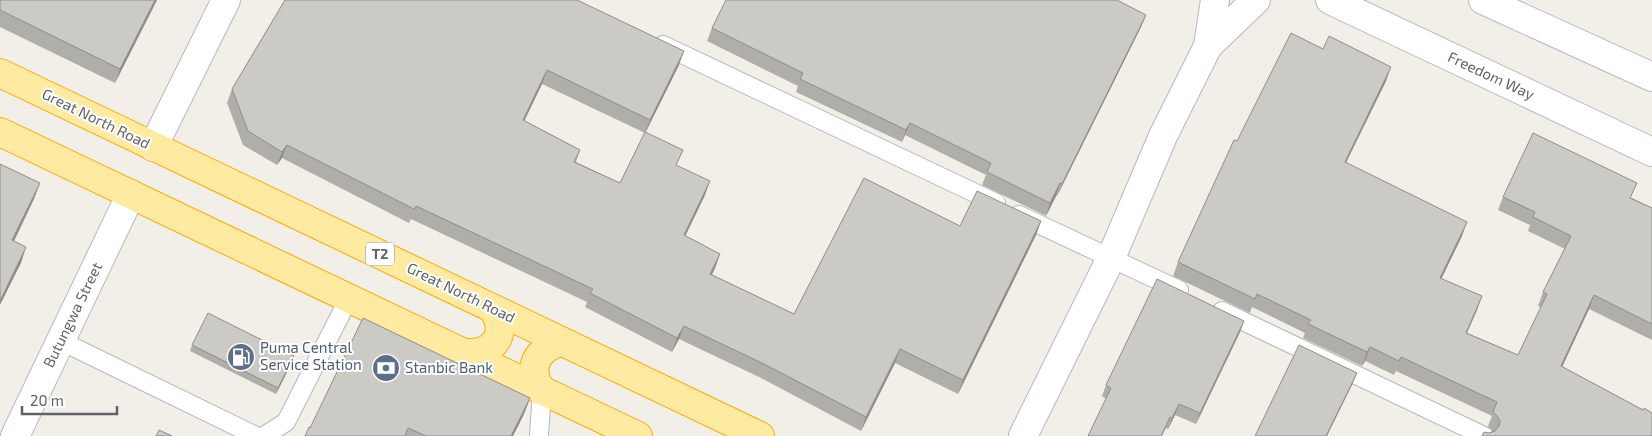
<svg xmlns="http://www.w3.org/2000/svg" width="1652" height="436" viewBox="0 0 1652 436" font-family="'Exo 2',sans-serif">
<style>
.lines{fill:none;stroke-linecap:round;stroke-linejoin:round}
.service-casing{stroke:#b5b8bc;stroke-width:20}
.minor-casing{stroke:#b5b8bc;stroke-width:30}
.secondary-casing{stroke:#b6babf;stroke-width:30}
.trunk-casing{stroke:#f9ab00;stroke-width:30}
.service{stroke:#fff;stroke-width:18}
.minor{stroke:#fff;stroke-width:28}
.secondary{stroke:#fff;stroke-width:28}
.trunk{stroke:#feeaa1;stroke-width:28}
.wall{fill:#afaea9;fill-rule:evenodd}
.shaded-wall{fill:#8f8d8a}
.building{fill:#cccac5;stroke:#8f8d8a}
.labels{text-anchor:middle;stroke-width:4;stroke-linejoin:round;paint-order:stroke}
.shield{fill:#fff;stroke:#8f9295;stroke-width:1}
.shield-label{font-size:14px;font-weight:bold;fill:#5f6368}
.street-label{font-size:15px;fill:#5f6368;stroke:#fff}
.service-label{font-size:15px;fill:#4e5e75;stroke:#fff;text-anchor:start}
</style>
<rect width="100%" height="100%" fill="#f1efe8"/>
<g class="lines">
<g class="service-casing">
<g id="service">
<path d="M 663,45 L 996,203"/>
<path d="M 1019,215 L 1179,290"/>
<path d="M 1222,311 L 1484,436"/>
<path d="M 61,341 L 256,436"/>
<path d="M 264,436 L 286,422 L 349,298"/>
<path d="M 539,436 L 542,391"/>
</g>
</g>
<g class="minor-casing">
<g id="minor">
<path d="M 1208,46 L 1256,0"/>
<path d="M 1023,436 L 1111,258 L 1163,136 L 1208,46 L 1215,0"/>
</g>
</g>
<g class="secondary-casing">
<g id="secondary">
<path d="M 1330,0 L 1652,152"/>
<path d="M 1483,0 L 1652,77"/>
<path d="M 153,147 L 226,0"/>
<path d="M 15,436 L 131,194"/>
</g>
</g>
<g class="trunk-casing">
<g id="trunk">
<path d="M 0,73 L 760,436"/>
<path d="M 0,132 L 638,436"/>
<path d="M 465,353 C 494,355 510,333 492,308"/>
<path d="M 542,391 C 540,387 537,384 536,380 C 529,360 545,345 562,342"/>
</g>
</g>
<use href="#service" class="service"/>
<use href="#minor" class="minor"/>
<use href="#secondary" class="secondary"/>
<use href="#trunk" class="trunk"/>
</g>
<g class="wall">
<path d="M 0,0 L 157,0 L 115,83 L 0,27 Z"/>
<path d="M 285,0 L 679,65 L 646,132 L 705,195 L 685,236 L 720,254 L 715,268 L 712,275 L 794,314 L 960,226 L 1041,221 L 1036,235 L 958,394 L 895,363 L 861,431 L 759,377 L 679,339 L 672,352 L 585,307 L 587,302 L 411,219 L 409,223 L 282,158 L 277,165 L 243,145 L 227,103 L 232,89 ZM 542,84 L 645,133 L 620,183 L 576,162 L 580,150 L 524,121 Z"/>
<path d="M 1146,15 L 1141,27 L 1057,196 L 1056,196 L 1046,216 L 982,185 L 986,175 L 905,135 L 902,142 L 796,92 L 798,86 L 707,41 L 712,28 Z"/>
<path d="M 1323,49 L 1386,81 L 1346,162 L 1462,236 L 1441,279 L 1477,310 L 1467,333 L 1518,355 L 1541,307 L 1538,306 L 1543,292 L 1565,249 L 1528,231 L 1530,225 L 1498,210 L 1503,197 L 1632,198 L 1652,208 L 1652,340 L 1589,309 L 1562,367 L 1643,410 L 1652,413 L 1489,433 L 1493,432 L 1488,426 L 1492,416 L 1396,371 L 1394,375 L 1365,361 L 1362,366 L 1303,338 L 1305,333 L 1252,307 L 1250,313 L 1173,276 L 1178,262 L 1237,141 Z"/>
<path d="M 1244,321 L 1240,332 L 1196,424 L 1175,415 L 1168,429 L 1166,428 L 1162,436 L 1088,436 L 1106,399 L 1102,396 L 1106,385 Z"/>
<path d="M 192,345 L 294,356 L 292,362 L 276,394 L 190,351 Z"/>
<path d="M 530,398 L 524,414 L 513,436 L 305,436 L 310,428 Z"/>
</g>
<g class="shaded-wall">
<path d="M 155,0 L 157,0 L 115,83 L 120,69 Z"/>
<path d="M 1146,15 L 1141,27 L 1057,196 L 1062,184 Z"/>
<path d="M 684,51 L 679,65 L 645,133 L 650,120 Z"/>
<path d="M 1391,67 L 1386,81 L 1340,175 L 1345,162 Z"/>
<path d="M 547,70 L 542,84 L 518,134 L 523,120 Z"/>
<path d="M 910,123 L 905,135 L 902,142 L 906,130 Z"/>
<path d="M 287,145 L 282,158 L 277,165 L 282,152 Z"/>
<path d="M 710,181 L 705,195 L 679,249 L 684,235 Z"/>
<path d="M 40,183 L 34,199 L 7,256 L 12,240 Z"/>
<path d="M 1060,183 L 1056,196 L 1046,216 L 1050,203 Z"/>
<path d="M 1041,221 L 1036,235 L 958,394 L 963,380 Z"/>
<path d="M 1467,222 L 1462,236 L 1435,292 L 1440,278 Z"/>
<path d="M 26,247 L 21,263 L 0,305 L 0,301 Z"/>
<path d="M 720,254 L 715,268 L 705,288 L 710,274 Z"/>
<path d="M 1594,295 L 1589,309 L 1556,380 L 1561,366 Z"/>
<path d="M 1482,296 L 1477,310 L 1461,346 L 1466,333 Z"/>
<path d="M 1244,321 L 1240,332 L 1196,424 L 1200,413 Z"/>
<path d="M 684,326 L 679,339 L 672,352 L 677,338 Z"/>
<path d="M 1370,347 L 1365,361 L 1362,366 L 1367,352 Z"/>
<path d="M 900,349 L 895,363 L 861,431 L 866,417 Z"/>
<path d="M 294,356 L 292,362 L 276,394 L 278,388 Z"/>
<path d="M 1357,373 L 1352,385 L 1327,436 L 1326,436 Z"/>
<path d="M 530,398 L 524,414 L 513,436 L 511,436 Z"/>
<path d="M 1179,404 L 1175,415 L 1168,429 L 1172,418 Z"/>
</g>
<g class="building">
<path d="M 0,0 L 155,0 L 120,69 L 0,10 Z"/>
<path d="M 285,0 L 577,0 L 684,51 L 650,120 L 547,70 L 523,120 L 580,150 L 574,162 L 620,183 L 645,132 L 683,150 L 676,165 L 710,181 L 684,235 L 720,254 L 710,274 L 794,314 L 864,178 L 960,226 L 977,191 L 1041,221 L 963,380 L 900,349 L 866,417 L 764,364 L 684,326 L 677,338 L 590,293 L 593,289 L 416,206 L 414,209 L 287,145 L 282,152 L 248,131 L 232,89 Z"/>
<path d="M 726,0 L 1117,0 L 1146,15 L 1062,184 L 1060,183 L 1050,203 L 987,172 L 991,163 L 910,123 L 906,130 L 800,79 L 803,73 L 712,28 Z"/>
<path d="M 1291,33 L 1323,49 L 1329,36 L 1391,67 L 1345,162 L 1467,222 L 1440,278 L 1482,296 L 1466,333 L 1518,355 L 1547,294 L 1543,292 L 1571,236 L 1533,217 L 1535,212 L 1503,197 L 1533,133 L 1637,183 L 1630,198 L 1652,208 L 1652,324 L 1594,295 L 1561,366 L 1643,410 L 1644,408 L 1652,413 L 1652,436 L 1482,436 L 1484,432 L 1489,433 L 1495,431 L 1499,426 L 1500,421 L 1498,417 L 1493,412 L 1497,402 L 1401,357 L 1399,361 L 1370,347 L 1367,352 L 1308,324 L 1311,320 L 1257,294 L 1255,299 L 1178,262 L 1234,140 L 1237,141 Z"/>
<path d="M 0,164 L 40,183 L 12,240 L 26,247 L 0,301 Z"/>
<path d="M 1157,279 L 1244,321 L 1200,413 L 1179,404 L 1172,418 L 1170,417 L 1161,436 L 1088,436 L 1111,388 L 1106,385 Z"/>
<path d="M 208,313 L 294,356 L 278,388 L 192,345 Z"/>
<path d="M 363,318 L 530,398 L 511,436 L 426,436 L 408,428 L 405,436 L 305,436 L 309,427 L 310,428 Z"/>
<path d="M 1299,345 L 1357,373 L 1326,436 L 1255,436 Z"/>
<path d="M 159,430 L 172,436 L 156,436 Z"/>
</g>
<defs>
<g id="fuel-disc" transform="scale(1.4375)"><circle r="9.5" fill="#5c6f8a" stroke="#fff"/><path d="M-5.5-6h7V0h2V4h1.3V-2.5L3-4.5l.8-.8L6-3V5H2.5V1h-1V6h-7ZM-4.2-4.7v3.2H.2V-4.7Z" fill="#fff"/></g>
<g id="bank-disc" transform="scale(1.4375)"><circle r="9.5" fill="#5c6f8a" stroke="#fff"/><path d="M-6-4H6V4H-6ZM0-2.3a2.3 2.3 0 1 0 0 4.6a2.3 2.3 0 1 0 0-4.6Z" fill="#fff"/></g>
</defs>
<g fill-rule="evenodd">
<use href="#fuel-disc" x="241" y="357"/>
<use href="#bank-disc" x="386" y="368"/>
</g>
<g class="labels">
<rect class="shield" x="366" y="242.5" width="28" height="23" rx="4"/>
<g class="shield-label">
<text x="380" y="259">T2</text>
</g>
<g class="street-label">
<text transform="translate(1491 76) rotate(25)" y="5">Freedom Way</text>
<text transform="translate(96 119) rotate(26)" y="5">Great North Road</text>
<text transform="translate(461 293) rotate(26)" y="5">Great North Road</text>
<text transform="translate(73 315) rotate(-64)" y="5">Butungwa Street</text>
</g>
<g class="service-label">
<text x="260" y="353">Puma Central<tspan x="260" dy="17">Service Station</tspan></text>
<text x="405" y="373">Stanbic Bank</text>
</g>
</g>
<path d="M22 406v8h95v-8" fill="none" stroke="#5f6368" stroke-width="2.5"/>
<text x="30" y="406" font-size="15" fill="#5f6368" stroke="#ffffff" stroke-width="4" paint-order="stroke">20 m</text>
</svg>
